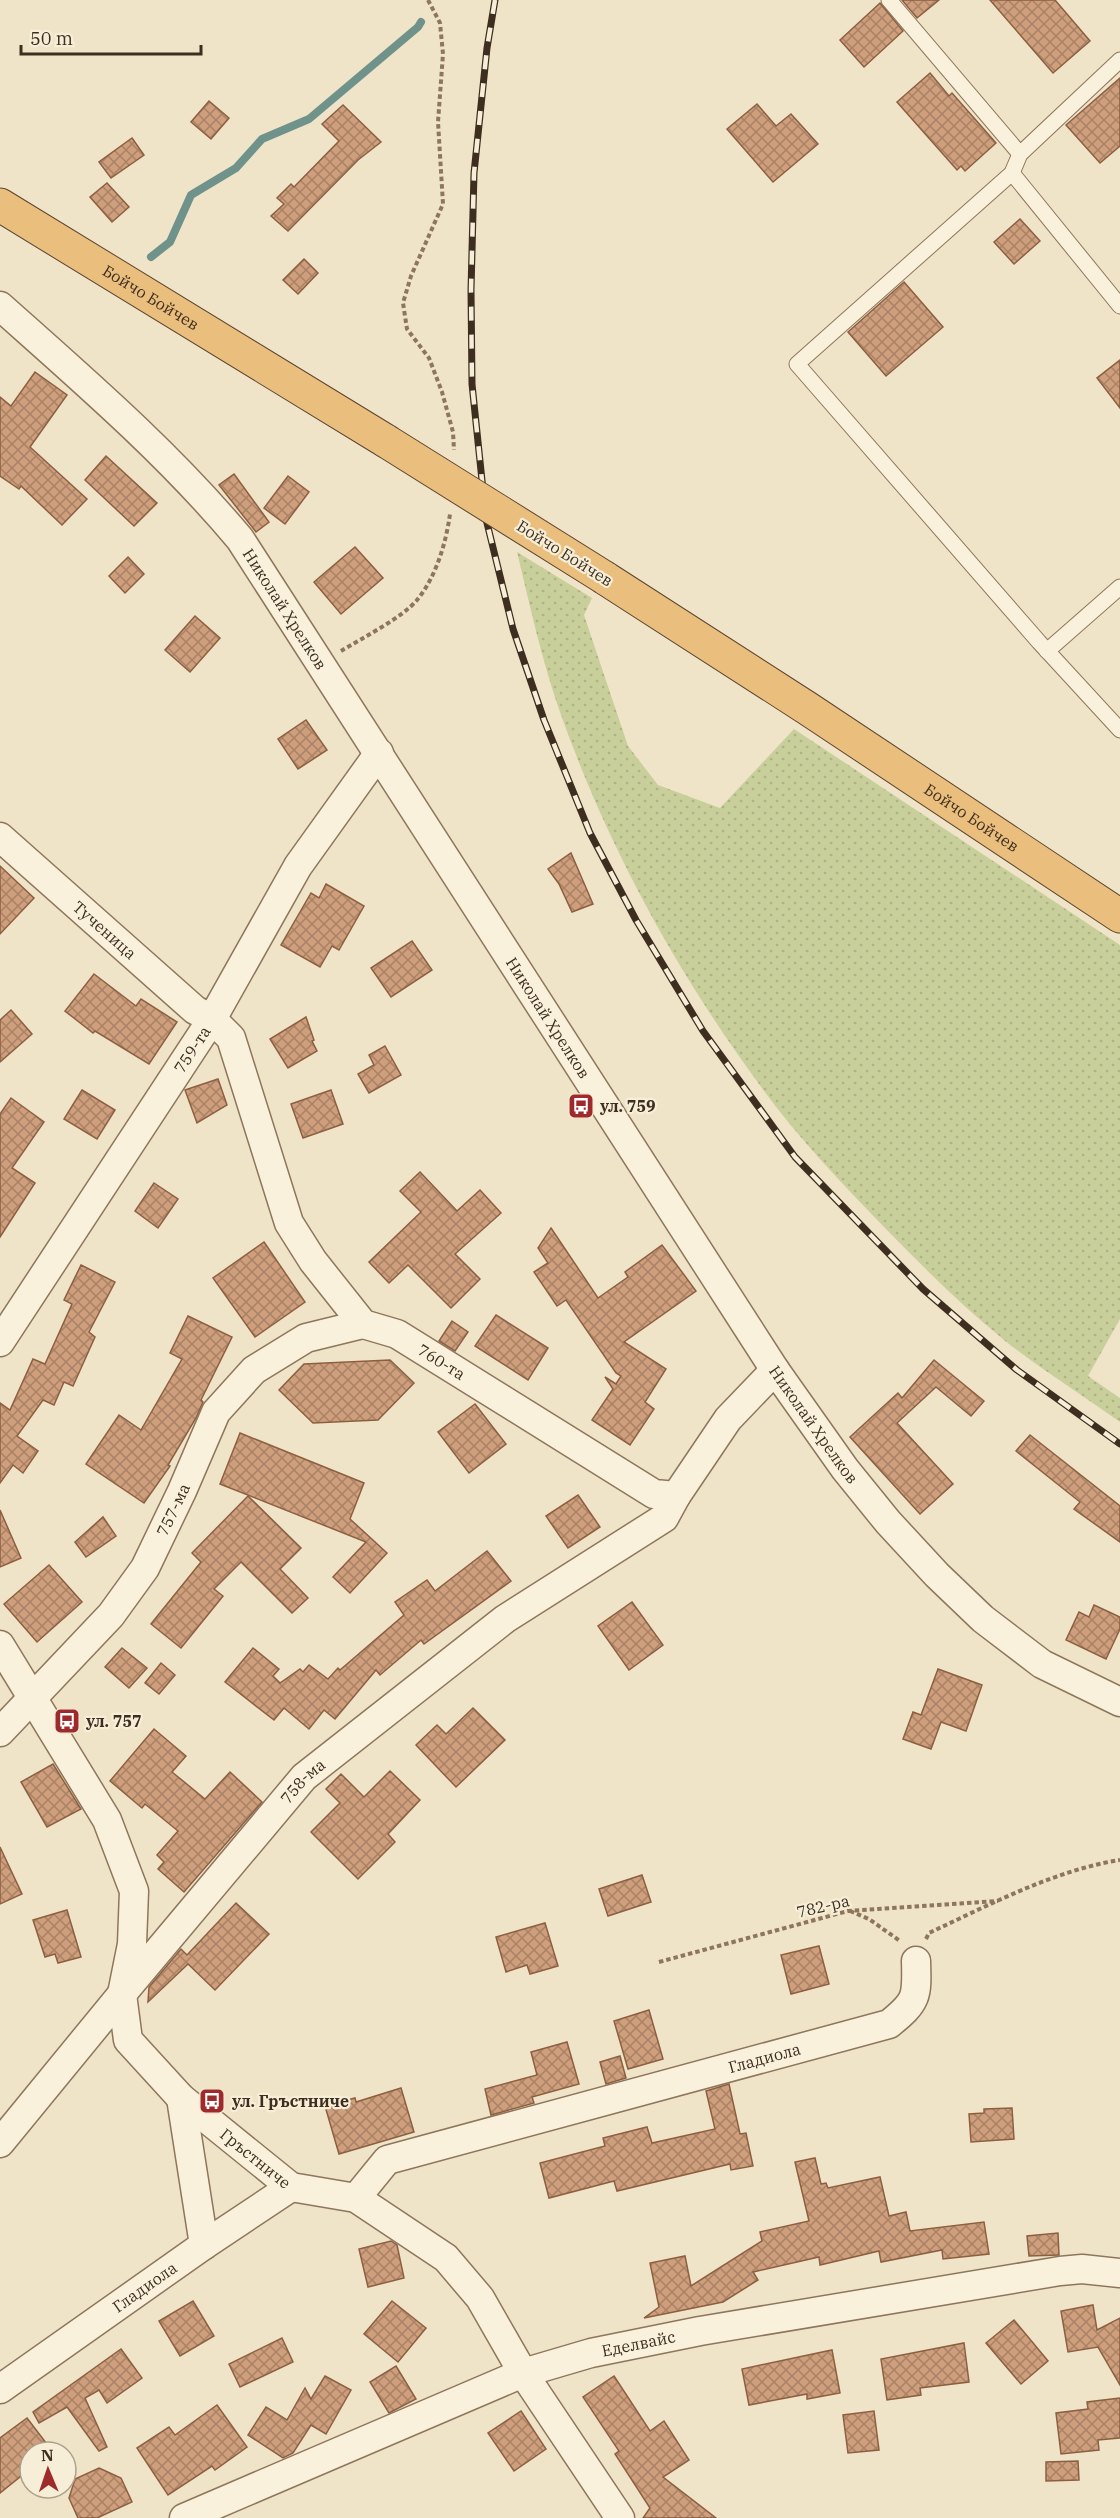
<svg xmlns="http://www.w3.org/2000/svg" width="1120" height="2518" viewBox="0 0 1120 2518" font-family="'IBM Plex Serif',serif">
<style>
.grass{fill:url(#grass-dots)}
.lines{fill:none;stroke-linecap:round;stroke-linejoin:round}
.stream{stroke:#6f938a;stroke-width:8}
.building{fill:url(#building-cross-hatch);stroke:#8d5f41;stroke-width:1.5}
.service-casing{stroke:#8d765c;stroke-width:17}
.minor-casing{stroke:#8d765c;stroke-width:31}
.trunk-casing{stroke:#5b4430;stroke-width:35}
.path{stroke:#8d765c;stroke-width:4;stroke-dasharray:4.5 3;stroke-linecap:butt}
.service{stroke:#faf1dc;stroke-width:15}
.minor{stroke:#faf1dc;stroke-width:28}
.trunk{stroke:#eabe7c;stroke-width:33}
.rail-casing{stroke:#3d2e20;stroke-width:7}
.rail{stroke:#f7eed8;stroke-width:4.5;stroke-dasharray:14;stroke-linecap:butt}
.trunk-bridge-casing{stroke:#5b4430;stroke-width:35;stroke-linecap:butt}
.trunk-bridge{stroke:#eabe7c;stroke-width:33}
.labels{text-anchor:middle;stroke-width:4.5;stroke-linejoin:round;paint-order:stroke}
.street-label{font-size:16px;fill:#3d2e20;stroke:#f7eed8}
.poi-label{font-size:16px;font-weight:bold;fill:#3d2e20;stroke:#f7eed8;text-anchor:start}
</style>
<defs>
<pattern id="grass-dots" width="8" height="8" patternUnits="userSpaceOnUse" patternTransform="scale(1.5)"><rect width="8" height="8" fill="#c9cf9b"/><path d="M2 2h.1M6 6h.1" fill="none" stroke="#aeb285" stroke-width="1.8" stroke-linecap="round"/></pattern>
<pattern id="building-cross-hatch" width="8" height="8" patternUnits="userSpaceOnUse" patternTransform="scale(1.5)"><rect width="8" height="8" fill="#cf9f7d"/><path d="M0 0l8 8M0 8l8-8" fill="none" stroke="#a98266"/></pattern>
</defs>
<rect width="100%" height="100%" fill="#f0e4c8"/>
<path class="grass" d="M 517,552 L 592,598 L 584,615 L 628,746 L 658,785 L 720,808 L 794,729 L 1120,945 L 1120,1319 L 1088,1376 L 1120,1398 L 1120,1422 C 1082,1395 1041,1369 1004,1340 C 962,1306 923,1267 885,1228 C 841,1182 796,1136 759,1084 C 676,971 608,847 561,715 C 542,662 530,606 517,552 Z"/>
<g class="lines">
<path class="stream" d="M 151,257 L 170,242 L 191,195 L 236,168 L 262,139 L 309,119 L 418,27 L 421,22"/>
</g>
<g class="building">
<path d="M 902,0 L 939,0 L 917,18 Z"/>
<path d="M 990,0 L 1055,0 L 1090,41 L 1053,73 Z"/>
<path d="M 880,3 L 903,31 L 864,67 L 840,40 Z"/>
<path d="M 930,73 L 949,96 L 952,93 L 996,143 L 965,171 L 961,166 L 957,170 L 897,102 Z"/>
<path d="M 1120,78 L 1120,146 L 1100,163 L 1066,125 Z"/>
<path d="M 209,101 L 229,118 L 211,139 L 191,122 Z"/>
<path d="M 757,104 L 776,126 L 791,114 L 818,144 L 773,182 L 727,129 Z"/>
<path d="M 343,105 L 381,142 L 358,160 L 288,231 L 271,216 L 284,204 L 277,198 L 291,184 L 294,187 L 339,141 L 322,124 Z"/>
<path d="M 132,138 L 144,155 L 111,178 L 99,162 Z"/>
<path d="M 107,183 L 129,207 L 112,222 L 90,197 Z"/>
<path d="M 1020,219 L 1040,241 L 1014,264 L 994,242 Z"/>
<path d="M 304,259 L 318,273 L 298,294 L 283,280 Z"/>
<path d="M 904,282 L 943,327 L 886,376 L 848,332 Z"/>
<path d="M 1120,360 L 1120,408 L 1097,378 Z"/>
<path d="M 35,372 L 67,395 L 30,447 L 87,499 L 62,525 L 21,486 L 19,489 L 0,476 L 0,397 L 11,406 Z"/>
<path d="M 106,456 L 157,503 L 134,526 L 85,480 Z"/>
<path d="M 234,474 L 269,522 L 256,532 L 219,485 Z"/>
<path d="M 288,476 L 309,492 L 285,524 L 264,508 Z"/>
<path d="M 355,547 L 383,578 L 341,614 L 314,582 Z"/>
<path d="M 128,557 L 144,574 L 125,593 L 109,576 Z"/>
<path d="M 195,616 L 220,638 L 190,672 L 165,650 Z"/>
<path d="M 306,720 L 327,750 L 298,769 L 278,739 Z"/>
<path d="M 571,853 L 593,904 L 572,912 L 559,884 L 548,869 Z"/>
<path d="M 0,866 L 34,898 L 0,934 Z"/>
<path d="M 326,884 L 364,906 L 339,950 L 332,946 L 320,967 L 281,945 L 311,893 L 319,898 Z"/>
<path d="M 412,941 L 432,970 L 391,997 L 371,968 Z"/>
<path d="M 94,974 L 136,1006 L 141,999 L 177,1022 L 149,1064 L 95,1031 L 93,1033 L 65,1011 Z"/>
<path d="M 11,1010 L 32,1034 L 0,1062 L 0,1020 Z"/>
<path d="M 306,1017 L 314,1040 L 312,1041 L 317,1051 L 288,1068 L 270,1039 Z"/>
<path d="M 385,1046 L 401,1075 L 369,1093 L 358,1074 L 374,1065 L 369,1055 Z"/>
<path d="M 218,1079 L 227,1105 L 197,1123 L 185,1090 Z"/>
<path d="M 82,1090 L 115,1110 L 97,1139 L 64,1119 Z"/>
<path d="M 331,1090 L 343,1124 L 303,1138 L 291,1104 Z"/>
<path d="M 11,1098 L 44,1122 L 12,1168 L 35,1183 L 0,1237 L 0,1114 Z"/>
<path d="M 420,1172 L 457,1211 L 480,1190 L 501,1213 L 455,1254 L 480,1279 L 451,1308 L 408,1265 L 389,1283 L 369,1262 L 421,1212 L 400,1191 Z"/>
<path d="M 154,1183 L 178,1199 L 158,1228 L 135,1211 Z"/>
<path d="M 551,1228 L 598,1298 L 628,1277 L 625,1272 L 662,1245 L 696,1291 L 624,1342 L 666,1369 L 645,1402 L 654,1409 L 630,1445 L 592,1420 L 613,1389 L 605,1377 L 616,1384 L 621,1376 L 616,1373 L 566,1300 L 557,1306 L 534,1272 L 548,1263 L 538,1248 Z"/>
<path d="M 264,1242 L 305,1302 L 255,1337 L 213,1278 Z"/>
<path d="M 81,1265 L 115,1282 L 89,1332 L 95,1337 L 73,1386 L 64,1382 L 54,1405 L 43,1400 L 17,1436 L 38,1451 L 23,1473 L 13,1465 L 0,1483 L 0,1403 L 10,1410 L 33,1359 L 45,1364 L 72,1304 L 64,1300 Z"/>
<path d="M 496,1315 L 548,1348 L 528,1380 L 475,1346 Z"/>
<path d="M 188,1316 L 232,1337 L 201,1400 L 203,1402 L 196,1418 L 168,1465 L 170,1466 L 144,1503 L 86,1464 L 119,1415 L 141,1430 L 182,1359 L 170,1353 Z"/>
<path d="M 452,1321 L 468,1332 L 455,1351 L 439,1341 Z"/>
<path d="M 390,1360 L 414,1383 L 378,1420 L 313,1423 L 279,1390 L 304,1364 Z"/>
<path d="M 934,1360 L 984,1401 L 971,1416 L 936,1387 L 897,1423 L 953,1484 L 920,1514 L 850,1437 L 898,1393 L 902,1398 Z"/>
<path d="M 475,1404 L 506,1444 L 469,1473 L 438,1432 Z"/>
<path d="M 240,1433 L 364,1483 L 350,1519 L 387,1553 L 350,1593 L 333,1577 L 366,1542 L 220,1484 Z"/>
<path d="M 1030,1435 L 1120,1506 L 1120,1542 L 1074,1509 L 1080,1502 L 1016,1451 Z"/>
<path d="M 578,1495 L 600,1527 L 568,1548 L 546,1516 Z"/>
<path d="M 248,1496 L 301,1548 L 280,1569 L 308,1598 L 292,1613 L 241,1562 L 214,1589 L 223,1596 L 181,1648 L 151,1624 L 201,1562 L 192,1553 Z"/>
<path d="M 0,1510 L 21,1558 L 0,1567 Z"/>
<path d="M 103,1517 L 116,1536 L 86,1557 L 75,1542 Z"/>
<path d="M 487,1551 L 511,1581 L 424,1644 L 421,1640 L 380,1675 L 376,1670 L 335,1719 L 324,1710 L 309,1729 L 284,1708 L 274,1720 L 225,1682 L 253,1648 L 279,1669 L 273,1676 L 280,1683 L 300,1669 L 303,1672 L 309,1665 L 328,1679 L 338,1668 L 340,1670 L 404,1615 L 395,1602 L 427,1580 L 435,1591 Z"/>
<path d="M 49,1565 L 82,1602 L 37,1642 L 4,1604 Z"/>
<path d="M 632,1602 L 663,1645 L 629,1670 L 598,1626 Z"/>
<path d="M 1094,1605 L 1120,1617 L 1120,1629 L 1106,1659 L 1066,1640 L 1079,1612 L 1089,1617 Z"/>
<path d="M 122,1648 L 147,1668 L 129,1688 L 105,1667 Z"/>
<path d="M 161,1663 L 175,1675 L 159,1694 L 145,1683 Z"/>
<path d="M 938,1669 L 982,1685 L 966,1731 L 941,1722 L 931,1749 L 903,1739 L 913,1712 L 921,1715 Z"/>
<path d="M 473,1708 L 505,1740 L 456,1787 L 416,1745 L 437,1725 L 446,1734 Z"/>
<path d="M 154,1729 L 186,1756 L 172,1772 L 205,1799 L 230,1772 L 262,1802 L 184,1892 L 158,1869 L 164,1862 L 157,1855 L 178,1831 L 145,1804 L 142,1808 L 110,1781 Z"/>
<path d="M 53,1764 L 81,1809 L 47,1827 L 21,1782 Z"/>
<path d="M 390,1771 L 420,1800 L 388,1834 L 395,1842 L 358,1879 L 311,1832 L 340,1803 L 326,1789 L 341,1774 L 364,1797 Z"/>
<path d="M 0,1847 L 22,1894 L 0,1904 Z"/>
<path d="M 642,1875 L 651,1902 L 608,1916 L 599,1889 Z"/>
<path d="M 236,1903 L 269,1934 L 215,1990 L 188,1964 L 148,2002 L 149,1987 L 181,1949 L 187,1955 Z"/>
<path d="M 67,1910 L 81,1957 L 58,1963 L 55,1954 L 45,1957 L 33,1920 Z"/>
<path d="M 545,1923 L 558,1966 L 530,1974 L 527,1965 L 506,1972 L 496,1937 Z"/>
<path d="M 819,1946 L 829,1984 L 791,1994 L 781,1955 Z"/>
<path d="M 649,2010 L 663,2059 L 628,2069 L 614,2021 Z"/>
<path d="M 567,2042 L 579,2084 L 532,2097 L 534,2103 L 491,2115 L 485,2089 L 537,2075 L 531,2052 Z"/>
<path d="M 620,2056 L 626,2078 L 606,2084 L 600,2062 Z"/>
<path d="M 729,2084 L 740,2134 L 746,2133 L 753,2166 L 731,2170 L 730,2164 L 617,2191 L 614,2181 L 549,2198 L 540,2163 L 605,2146 L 603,2138 L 647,2127 L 652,2143 L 715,2129 L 706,2091 Z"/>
<path d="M 401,2088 L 414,2132 L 339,2154 L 325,2106 L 355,2098 L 356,2102 Z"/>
<path d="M 1012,2108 L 1014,2139 L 971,2142 L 969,2114 L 984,2113 L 984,2109 Z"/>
<path d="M 815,2158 L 821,2184 L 826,2183 L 828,2188 L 880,2177 L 889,2216 L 906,2212 L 910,2231 L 984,2222 L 989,2254 L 943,2259 L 942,2250 L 881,2262 L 879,2251 L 820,2265 L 819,2257 L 753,2272 L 758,2280 L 723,2302 L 644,2318 L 659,2307 L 650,2263 L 685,2256 L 691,2286 L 762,2241 L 760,2232 L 809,2221 L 795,2162 Z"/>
<path d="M 1058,2233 L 1059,2255 L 1029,2256 L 1027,2236 Z"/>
<path d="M 391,2241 L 397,2245 L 404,2278 L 368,2287 L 359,2249 Z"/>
<path d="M 193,2301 L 214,2336 L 180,2356 L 159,2321 Z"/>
<path d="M 392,2301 L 426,2328 L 398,2362 L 364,2334 Z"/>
<path d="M 1093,2305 L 1097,2330 L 1120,2318 L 1120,2385 L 1098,2347 L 1068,2352 L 1061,2311 Z"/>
<path d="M 1014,2320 L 1048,2361 L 1021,2384 L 986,2343 Z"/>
<path d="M 282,2338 L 293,2362 L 240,2387 L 229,2364 Z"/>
<path d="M 964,2343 L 969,2382 L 920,2388 L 921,2395 L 887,2400 L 881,2359 Z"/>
<path d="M 121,2349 L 142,2378 L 107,2403 L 99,2390 L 85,2398 L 107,2447 L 99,2451 L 67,2407 L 39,2423 L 33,2412 Z"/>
<path d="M 832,2350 L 840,2393 L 807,2399 L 807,2394 L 749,2405 L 742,2369 Z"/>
<path d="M 396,2366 L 416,2399 L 389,2413 L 370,2382 Z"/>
<path d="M 325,2376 L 351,2390 L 326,2434 L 311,2425 L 293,2453 L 283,2458 L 248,2435 L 266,2407 L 287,2420 L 305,2388 L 311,2399 Z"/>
<path d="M 614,2376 L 650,2431 L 664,2421 L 689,2460 L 663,2477 L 716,2518 L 643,2518 L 650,2508 L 615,2454 L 619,2451 L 583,2397 Z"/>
<path d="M 1120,2398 L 1120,2438 L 1098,2440 L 1099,2450 L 1061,2454 L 1056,2413 L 1088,2409 L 1087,2402 Z"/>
<path d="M 217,2405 L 247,2447 L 215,2470 L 212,2466 L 168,2495 L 137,2448 L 169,2427 L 175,2435 Z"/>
<path d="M 521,2411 L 546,2449 L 514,2471 L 488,2433 Z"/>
<path d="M 874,2411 L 879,2450 L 848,2453 L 843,2415 Z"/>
<path d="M 27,2418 L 53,2452 L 30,2452 L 30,2469 L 0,2493 L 0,2438 Z"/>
<path d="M 1078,2461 L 1079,2480 L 1046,2481 L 1046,2462 Z"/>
<path d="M 99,2468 L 121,2478 L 132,2502 L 97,2518 L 78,2518 L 69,2498 L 75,2479 Z"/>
</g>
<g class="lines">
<g class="service-casing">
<g id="service">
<path d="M 889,0 L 1020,154"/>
<path d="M 1120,60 L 1020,154 L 1012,173 L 797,364 L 1039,642 L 1120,730"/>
<path d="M 1012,173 L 1120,306"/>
<path d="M 1047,651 L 1120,587"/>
</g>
</g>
<g class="minor-casing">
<g id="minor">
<path id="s1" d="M 0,306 C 83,380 168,453 240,539 L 775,1370 L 845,1469 L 888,1522 L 937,1575 L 983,1619 L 1042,1664 L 1120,1702"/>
<path id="s2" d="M 0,837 L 195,1010 L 212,1019 L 231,1038 L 289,1223 L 313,1261 L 363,1324 L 397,1334 L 654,1494 L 676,1496 L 728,1419 L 775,1370"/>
<path id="s3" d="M 0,1342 L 212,1019 L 298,866 L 379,753"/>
<path id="s4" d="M 0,1645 L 107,1820 L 134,1891 L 132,1944 L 122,1994 L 128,2040 L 181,2098 L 291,2187 L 356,2198 L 446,2258 L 480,2298 L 523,2373 L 620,2518"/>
<path id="s5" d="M 0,1732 L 111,1615 L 145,1568 L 182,1491 L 216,1412 L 254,1370 L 306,1338 L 363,1324"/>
<path d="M 181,2098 L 204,2245"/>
<path id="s6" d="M 0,2143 L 122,1994 L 304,1777 L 505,1619 L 664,1518 L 676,1496"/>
<path id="s7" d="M 356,2198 L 387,2160 L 889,2024 C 918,2001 917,1996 916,1961"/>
<path id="s8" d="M 0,2389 L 204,2245 L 291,2187"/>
<path id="s9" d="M 184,2518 L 523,2373 L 591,2353 L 700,2331 L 1060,2271 L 1082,2269 L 1120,2273"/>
</g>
</g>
<g class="trunk-casing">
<g id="trunk">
<path id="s10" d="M 0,205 L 386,441"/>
<path id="s11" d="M 605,578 L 807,708 L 1120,916"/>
</g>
</g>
<g class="path">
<path d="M 428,0 L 440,23 L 443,54 L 438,122 L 443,204 L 411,276 L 403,303 L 407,329 L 429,358 L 442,392 L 453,432 L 454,450"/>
<path d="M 341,651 C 362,638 402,618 417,600 C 436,577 446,543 450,514"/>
<path d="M 850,1911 L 869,1919 L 900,1941"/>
<path d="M 926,1939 L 929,1933 C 989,1905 1055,1870 1120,1860"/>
<path d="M 659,1962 L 848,1911 L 998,1901"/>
</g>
<use href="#service" class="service"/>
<use href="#minor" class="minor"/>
<use href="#trunk" class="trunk"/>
<g class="rail-casing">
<path id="rail" d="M 495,0 L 487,48 L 474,173 L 471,290 L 472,384 L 486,519 L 513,629 L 544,720 L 590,833 L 636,920 L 703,1031 L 795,1157 L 923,1289 L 1017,1370 L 1120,1444"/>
</g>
<use href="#rail" class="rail"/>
<g class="trunk-bridge-casing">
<path id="trunk-bridge" d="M 386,441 L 605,578"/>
</g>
<use href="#trunk-bridge" class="trunk-bridge"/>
</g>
<defs>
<g id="bus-square" transform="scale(1.35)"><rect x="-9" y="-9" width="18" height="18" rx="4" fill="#9e2a2b" stroke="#f7eed8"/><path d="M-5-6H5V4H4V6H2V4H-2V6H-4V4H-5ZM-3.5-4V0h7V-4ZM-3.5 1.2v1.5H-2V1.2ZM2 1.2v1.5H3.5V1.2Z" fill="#fff"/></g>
</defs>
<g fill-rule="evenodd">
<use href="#bus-square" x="581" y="1106"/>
<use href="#bus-square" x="67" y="1721"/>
<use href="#bus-square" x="212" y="2101"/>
</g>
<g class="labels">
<g class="street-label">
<text dy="6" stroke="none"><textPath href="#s10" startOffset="177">Бойчо Бойчев</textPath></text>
<text transform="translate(565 553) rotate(32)" y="6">Бойчо Бойчев</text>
<text dy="6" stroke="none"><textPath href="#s1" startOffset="418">Николай Хрелков</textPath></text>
<text dy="6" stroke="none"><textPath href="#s11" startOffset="438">Бойчо Бойчев</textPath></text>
<text dy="6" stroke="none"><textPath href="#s2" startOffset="140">Тученица</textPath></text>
<text dy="6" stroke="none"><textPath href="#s1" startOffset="904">Николай Хрелков</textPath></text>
<text dy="6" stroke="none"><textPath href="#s3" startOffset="350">759-та</textPath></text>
<text dy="6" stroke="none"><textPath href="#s2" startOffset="714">760-та</textPath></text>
<text dy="6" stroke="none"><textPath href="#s1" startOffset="1390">Николай Хрелков</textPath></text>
<text dy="6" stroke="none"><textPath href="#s5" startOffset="284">757-ма</textPath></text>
<text dy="6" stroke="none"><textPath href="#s6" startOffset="472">758-ма</textPath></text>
<text transform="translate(823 1906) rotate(-13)" y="6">782-ра</text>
<text dy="6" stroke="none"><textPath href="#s7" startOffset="440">Гладиола</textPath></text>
<text dy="6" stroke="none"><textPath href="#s4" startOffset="606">Гръстниче</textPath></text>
<text dy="6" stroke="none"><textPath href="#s8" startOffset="177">Гладиола</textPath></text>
<text dy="6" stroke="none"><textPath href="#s9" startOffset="488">Еделвайс</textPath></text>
</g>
<g class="poi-label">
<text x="600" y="1112">ул. 759</text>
<text x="86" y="1727">ул. 757</text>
<text x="232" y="2107">ул. Гръстниче</text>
</g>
</g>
<g transform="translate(48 2470) rotate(358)"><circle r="28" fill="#f7eed8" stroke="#ada18e" stroke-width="1.5"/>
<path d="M0-4.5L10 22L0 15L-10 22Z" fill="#9e2a2b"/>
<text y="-9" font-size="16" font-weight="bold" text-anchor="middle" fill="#3d2e20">N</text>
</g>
<path d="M21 45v9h180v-9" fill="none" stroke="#3d2e20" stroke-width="3"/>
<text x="30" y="45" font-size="18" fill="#3d2e20" stroke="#f7eed8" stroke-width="4.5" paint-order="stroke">50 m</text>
</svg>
